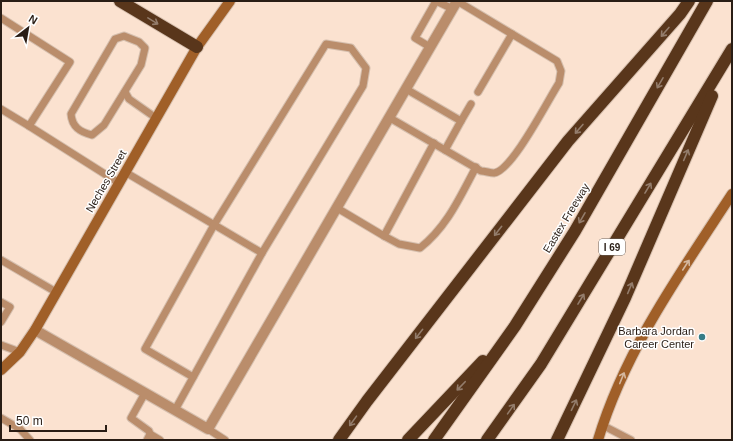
<svg xmlns="http://www.w3.org/2000/svg" width="733" height="441" viewBox="0 0 733 441" font-family="Arial,sans-serif">
<style>
.lines{fill:none;stroke-linecap:round;stroke-linejoin:round}
.service-casing{stroke:#d5bfae;stroke-width:9}
.minor-casing{stroke:#d5bfae;stroke-width:12}
.secondary-casing{stroke:#d5bfae;stroke-width:12}
.motorway-casing{stroke:#d5bfae;stroke-width:14}
.service{stroke:#ba8d6b;stroke-width:7}
.minor{stroke:#ba8d6b;stroke-width:10}
.secondary{stroke:#a05f28;stroke-width:10}
.motorway{stroke:#59361b;stroke-width:12}
.oneway{stroke:#937c6b}
.oneway2{stroke:#d4b79e}
.poi-dot{fill:#367d87;stroke:#fff;stroke-width:1.5}
.labels{text-anchor:middle;stroke-width:3;stroke-linejoin:round;paint-order:stroke}
.shield{fill:#fff;stroke:#69615b;stroke-width:1}
.shield-label{font-size:10px;font-weight:bold;fill:#291d15}
.street-label{font-size:11px;fill:#291d15;stroke:#fff}
.poi-label{font-size:11px;fill:#291d15;stroke:#fff;text-anchor:end}
</style>
<rect width="100%" height="100%" fill="#fbe2d0"/>
<g class="lines">
<g class="service-casing">
<g id="service">
<path d="M 1,18 L 70,62 L 29,126 L 119,183"/>
<path d="M 124,36 L 139,42 L 145,48 L 141,65 L 104,125 L 92,135 C 80,132 72,127 71,114 L 115,39 Z"/>
<path d="M 430,47 L 415,38 L 436,1 L 453,9"/>
<path d="M 406,89 L 461,121 L 445,150"/>
<path d="M 125,92 L 129,99 L 156,118"/>
<path d="M 478,92 L 512,34"/>
<path d="M 1,109 L 29,126"/>
<path d="M 390,118 L 481,171 C 485,171 490,173 494,173 C 512,171 548,100 559,83 L 561,71 L 557,61 L 457,1"/>
<path d="M 461,121 L 471,104"/>
<path d="M 125,172 L 262,253 L 175,410"/>
<path d="M 337,208 L 384,236 L 434,143"/>
<path d="M 384,236 L 399,244 L 420,248 C 447,227 460,197 476,167"/>
<path d="M 1,260 L 56,292"/>
<path d="M 1,302 L 10,307 L 1,322"/>
<path d="M 1,345 L 20,352"/>
<path d="M 193,377 L 145,349 L 214,225 L 326,44 L 351,48 L 366,68 L 363,86 L 262,253"/>
<path d="M 145,393 L 131,418 L 149,431 L 150,434 L 147,440"/>
<path d="M 1,418 L 20,429 L 30,440"/>
<path d="M 602,425 L 631,440"/>
<path d="M 208,429 L 225,440"/>
<path d="M 150,434 L 160,440"/>
</g>
</g>
<g class="minor-casing">
<path id="minor" d="M 35,330 L 208,429 L 457,1"/>
</g>
<g class="secondary-casing">
<g id="secondary">
<path d="M 1,370 L 20,352 L 35,330 L 197,47 L 230,1"/>
<path d="M 598,440 C 625,350 681,272 732,194"/>
</g>
</g>
<g class="motorway-casing">
<g id="motorway">
<path d="M 120,1 L 197,47"/>
<path d="M 339,440 L 367,401 L 568,141 L 680,14 L 689,1"/>
<path d="M 408,440 L 483,361"/>
<path d="M 434,440 L 515,326 L 575,231 L 707,1"/>
<path d="M 487,440 L 541,364 L 732,49"/>
<path d="M 557,440 L 625,298 L 712,96"/>
</g>
</g>
<use href="#service" class="service"/>
<use href="#minor" class="minor"/>
<use href="#secondary" class="secondary"/>
<use href="#motorway" class="motorway"/>
</g>
<defs><path id="oneway-shaft" d="M-6 0H5M1.5-3L5.5 0L1.5 3" fill="none" stroke-width="1.6" stroke-linecap="round" stroke-linejoin="round"/></defs>
<g class="oneway">
<use href="#oneway-shaft" transform="translate(153 21) rotate(31)"/>
<use href="#oneway-shaft" transform="translate(665 32) rotate(131)"/>
<use href="#oneway-shaft" transform="translate(660 83) rotate(120)"/>
<use href="#oneway-shaft" transform="translate(579 129) rotate(131)"/>
<use href="#oneway-shaft" transform="translate(686 155) rotate(-67)"/>
<use href="#oneway-shaft" transform="translate(648 188) rotate(-59)"/>
<use href="#oneway-shaft" transform="translate(582 218) rotate(120)"/>
<use href="#oneway-shaft" transform="translate(498 231) rotate(128)"/>
<use href="#oneway-shaft" transform="translate(630 288) rotate(-67)"/>
<use href="#oneway-shaft" transform="translate(581 299) rotate(-59)"/>
<use href="#oneway-shaft" transform="translate(419 334) rotate(128)"/>
<use href="#oneway-shaft" transform="translate(461 386) rotate(134)"/>
<use href="#oneway-shaft" transform="translate(574 405) rotate(-64)"/>
<use href="#oneway-shaft" transform="translate(511 409) rotate(-55)"/>
<use href="#oneway-shaft" transform="translate(353 421) rotate(126)"/>
</g>
<g class="oneway2">
<use href="#oneway-shaft" transform="translate(686 265) rotate(-57)"/>
<use href="#oneway-shaft" transform="translate(622 378) rotate(-68)"/>
</g>
<circle class="poi-dot" cx="702" cy="337" r="4"/>
<g class="labels">
<rect class="shield" x="599" y="239" width="26" height="16" rx="3"/>
<g class="shield-label">
<text x="612" y="251">I 69</text>
</g>
<g class="street-label">
<text transform="translate(106 181) rotate(-60)" y="4">Neches Street</text>
<text transform="translate(566 218) rotate(-59)" y="4">Eastex Freeway</text>
</g>
<g class="poi-label">
<text x="694" y="335">Barbara Jordan<tspan x="694" dy="13">Career Center</tspan></text>
</g>
</g>
<rect width="733" height="441" fill="none" stroke="#291d15" stroke-width="4"/>
<g transform="translate(28 28) rotate(31)" stroke="#ffffff" stroke-width="3" paint-order="stroke">
<path d="M0-3L7 15L0 10L-7 15Z" fill="#291d15"/>
<text y="-6" font-size="11" font-weight="bold" text-anchor="middle" fill="#291d15">N</text>
</g>
<path d="M10 425v6h96v-6" fill="none" stroke="#291d15" stroke-width="2"/>
<text x="16" y="425" font-size="12" fill="#291d15" stroke="#ffffff" stroke-width="3" paint-order="stroke">50 m</text>
</svg>
